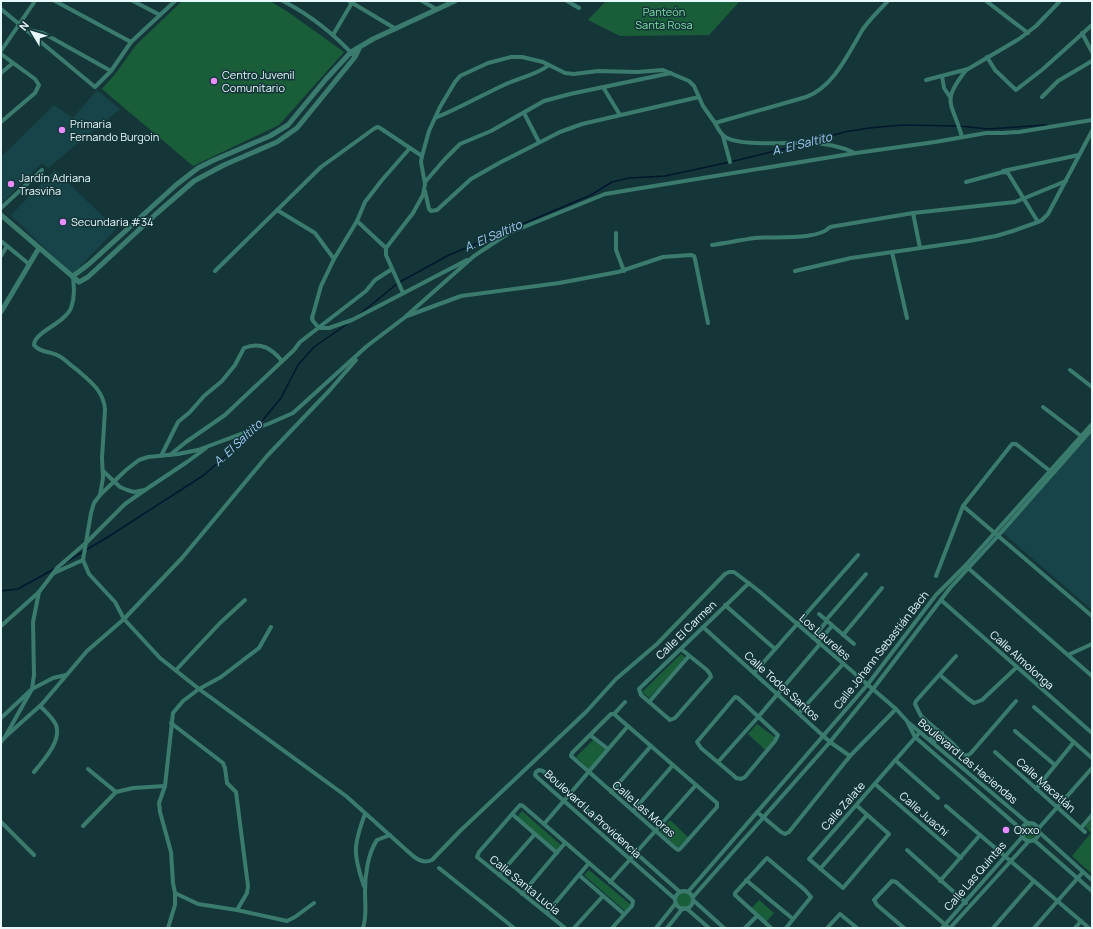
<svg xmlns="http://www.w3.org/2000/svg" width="1093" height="929" viewBox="0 0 1093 929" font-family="Manrope,sans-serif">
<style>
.built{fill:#164448}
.green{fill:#195e39}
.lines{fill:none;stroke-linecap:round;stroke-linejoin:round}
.stream{stroke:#00172e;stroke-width:1.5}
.minor{stroke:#3a7b6e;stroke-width:4}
.tertiary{stroke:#3a7b6e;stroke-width:5}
.poi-dot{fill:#e98dfe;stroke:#143639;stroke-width:1.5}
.labels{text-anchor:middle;stroke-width:3;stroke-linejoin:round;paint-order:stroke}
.park-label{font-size:11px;fill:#7ddda1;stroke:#143639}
.poi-label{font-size:11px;fill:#e6f8fa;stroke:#143639;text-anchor:start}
.street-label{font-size:11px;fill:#e6f8fa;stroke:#143639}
.water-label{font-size:12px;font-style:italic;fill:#a2ccf6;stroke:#143639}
</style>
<rect width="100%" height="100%" fill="#143639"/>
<g class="built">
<path d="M 97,90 L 120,109 L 48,168 L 42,163 L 1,204 L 1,157 L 54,105 L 73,118 Z"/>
<path d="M 55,170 L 116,229 L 72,275 L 11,215 Z"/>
<path d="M 1092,429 L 1092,610 L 1002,532 Z"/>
</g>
<g class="green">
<path d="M 182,1 L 270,1 L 288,12 L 344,52 L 279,125 L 193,166 L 102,89 L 116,73 L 136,45 Z"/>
<path d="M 606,1 L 740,1 L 709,35 L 620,36 L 588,20 Z"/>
<path d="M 681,654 L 686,658 L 649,698 L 642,692 Z"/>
<path d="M 757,724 L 776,738 L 765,750 L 748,734 Z"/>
<path d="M 593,740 L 606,750 L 590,770 L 576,757 Z"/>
<path d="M 522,811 L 562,846 L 557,851 L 517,817 Z"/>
<path d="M 1092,819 L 1092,874 L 1072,856 L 1091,833 L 1085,827 Z"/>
<path d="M 670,820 L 688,837 L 678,848 L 660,831 Z"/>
<circle cx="1030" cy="832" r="7"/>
<path d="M 589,870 L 631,905 L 625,911 L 584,875 Z"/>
<circle cx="684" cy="900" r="8"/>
<path d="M 759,900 L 774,913 L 766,922 L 751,909 Z"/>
</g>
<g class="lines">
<g class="stream">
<path d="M 811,142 L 844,132 L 869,128 L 902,125 L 959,126 L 988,129 L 1047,125"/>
<path d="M 360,314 L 398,283 L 447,256 L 591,195 L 612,182 L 629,178 L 665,176 L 730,162 L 800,145"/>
<path d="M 258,426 L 281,398 L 298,365 L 314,347 L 347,324"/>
<path d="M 66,562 L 111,535 L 204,475 L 252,432"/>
<path d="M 1,591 L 18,589 L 54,569"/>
</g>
<g class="minor">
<path d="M 55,1 L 131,42"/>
<path d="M 133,1 L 160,15"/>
<path d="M 283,1 C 310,15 335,35 355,57"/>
<path d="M 349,1 L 396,29"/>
<path d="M 422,1 L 436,9"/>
<path d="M 567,1 L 579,8"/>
<path d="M 986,1 L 1028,33"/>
<path d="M 1,9 L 95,87 L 111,71 L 131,42 L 175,1"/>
<path d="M 27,30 L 43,33 L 111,71"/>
<path d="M 1082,33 L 1092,52"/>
<path d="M 333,35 L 353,1"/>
<path d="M 1,51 L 35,1"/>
<path d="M 1,54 L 35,79 L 39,85 L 35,93 L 1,122"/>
<path d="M 987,57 L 995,70 L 1016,90 L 1043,69 L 1092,25"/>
<path d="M 1,73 L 13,63"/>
<path d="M 942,76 L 944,88 L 950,97"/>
<path d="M 926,80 L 968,69 L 1019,39 L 1036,26 L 1060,1"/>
<path d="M 603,87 L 620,115"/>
<path d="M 1042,97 L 1058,81 L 1092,61"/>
<path d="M 524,113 L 539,142"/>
<path d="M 435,118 C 460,108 482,95 506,84 C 520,78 538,74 549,65"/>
<path d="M 715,123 C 717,127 720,133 724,136 C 737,147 789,142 807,143 C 824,143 840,146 855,153"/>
<path d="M 723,136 L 730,162"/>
<path d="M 962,137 C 952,101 940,103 967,69"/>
<path d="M 410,148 L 382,180 L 365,202 L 357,221 L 334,259 L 321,286 L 312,318 L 313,321 L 319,328 L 329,328 L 352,320 L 467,260"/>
<path d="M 1003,171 L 1079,155"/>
<path d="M 425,182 L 445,159 L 460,144 L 491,131 L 544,101 L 570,94 L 671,73"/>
<path d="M 966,182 L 1003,172 L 1008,173 L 1038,222"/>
<path d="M 425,191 L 429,209 L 431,211 L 437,210 L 471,179 L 501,162 L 560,132 L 582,124 L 699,97"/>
<path d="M 1,208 L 42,170"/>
<path d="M 277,210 L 315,233 L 334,259"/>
<path d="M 913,213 L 920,248"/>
<path d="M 357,221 L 386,248"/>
<path d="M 616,233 L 616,250 L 624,271"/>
<path d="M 1,241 L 29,264"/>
<path d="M 712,245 C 726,243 741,240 755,238 C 775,236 817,241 830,227 L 913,213 L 1015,202 L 1066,181"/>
<path d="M 892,252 L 907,318"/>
<path d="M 1,256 L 7,246"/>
<path d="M 215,271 L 321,167 L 375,128 L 378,127 L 380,128 L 422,156"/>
<path d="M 795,271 L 851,258 L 969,241 L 996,236 L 1013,231 L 1038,222 L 1042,220 L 1048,214 L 1092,131"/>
<path d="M 73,276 C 74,287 75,298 71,308 C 64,324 34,332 34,345 C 40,353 51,351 59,356 C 65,359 70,365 76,369 C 90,381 104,391 105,410 L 102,458 L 103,478 L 100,495"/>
<path d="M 403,293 L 386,255 L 386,248 L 413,213 L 423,195 L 425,184 L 421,162 L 422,156 L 429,131 L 440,107 L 455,82 L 460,76 L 488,63 L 511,57 L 522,57 L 543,62 L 565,73 L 574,74 L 598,71 L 637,72 L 663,70 L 689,81 L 694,86 L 703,106 L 715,123 L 806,97 C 834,87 849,52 863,29 C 870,19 879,10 888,1"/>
<path d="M 407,316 L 461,296 L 559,283 L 618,272 L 663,257 L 691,255 L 694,256 L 695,259 L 708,323"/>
<path d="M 1070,370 L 1092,387"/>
<path d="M 1043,407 L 1081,436"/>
<path d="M 170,455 L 186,442 L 225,415 L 294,350 L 300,342 L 366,291 L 375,280 L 392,269"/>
<path d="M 161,456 L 178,422 L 190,412 L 204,396 L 222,381 L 235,365 L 244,348 C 261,341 272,349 282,361"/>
<path d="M 103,471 L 120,487 L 127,490 L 134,492 L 145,490 L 187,462 L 206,448"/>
<path d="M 963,506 L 1092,616"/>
<path d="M 968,568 L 1092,676"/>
<path d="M 54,573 L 83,560"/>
<path d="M 936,576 L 963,506 L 1012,444 L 1016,444 L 1050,471"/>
<path d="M 941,600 L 1092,733"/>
<path d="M 725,605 L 775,649"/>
<path d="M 819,614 L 854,644"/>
<path d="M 826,620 L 866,574"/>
<path d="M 1,626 L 39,592 L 58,567 L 87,542 L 125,504 L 145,490"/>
<path d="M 703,627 L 830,742 L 850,756"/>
<path d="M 843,635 L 882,588"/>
<path d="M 813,638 L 827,621"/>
<path d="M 818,642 L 832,626"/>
<path d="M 681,649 L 707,670 L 710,674 L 711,677 L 675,718 L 670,720 L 641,695 L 639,689 L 749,583"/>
<path d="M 1068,655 L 1092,644"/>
<path d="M 956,656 L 916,701 L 915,704 L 921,716 L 951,742 L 962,753 L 967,756 L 971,753 L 1016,701"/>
<path d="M 176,670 L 220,623 L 245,600"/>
<path d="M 754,673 L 858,555"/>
<path d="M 940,675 L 967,698 L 974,703 L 982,700 L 1017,667"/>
<path d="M 735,697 L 738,698 L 778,735 L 775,741 L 745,777 L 741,779 L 736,778 L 733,775 L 701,748 L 697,742 Z"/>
<path d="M 649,702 L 689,656"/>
<path d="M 1034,707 L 1092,758"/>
<path d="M 799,713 L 843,664"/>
<path d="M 611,714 L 614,714 L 622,721 L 717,803 L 717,807 L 680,849 L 678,850 L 674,847 L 571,756 L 572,753 Z"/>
<path d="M 614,714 L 625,702"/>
<path d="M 1,718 L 32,689 L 34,675 L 33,622 L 39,592"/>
<path d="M 171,723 L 223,763 L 225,768 L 227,783 L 236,792 L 248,886 L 247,893 L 237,910"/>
<path d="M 909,723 L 1029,824"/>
<path d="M 1015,731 L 1055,765"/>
<path d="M 590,735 L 608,749"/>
<path d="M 5,737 L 42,704 L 87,651 L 124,619 L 182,558 L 267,456 L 329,391 L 356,360"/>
<path d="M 930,740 L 938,730"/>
<path d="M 1,742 L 5,737 L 32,689 L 53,678 L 66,675"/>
<path d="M 933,743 L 942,733"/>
<path d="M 995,752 L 1085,832"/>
<path d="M 895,760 L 938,798"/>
<path d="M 718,762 L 759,716 L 820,644"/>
<path d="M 88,769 L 116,792 L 133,788 L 165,786"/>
<path d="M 34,772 C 43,761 62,741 56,725 C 53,718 45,711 40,706"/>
<path d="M 875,784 L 961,858"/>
<path d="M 1036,789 L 1074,742"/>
<path d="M 611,792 L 651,746"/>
<path d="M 856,805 L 889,834 L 843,888 L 809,859 L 920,732"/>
<path d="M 946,806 L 1089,928"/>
<path d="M 633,811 L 673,765"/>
<path d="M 757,812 L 781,832 L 785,834 L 789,832 L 850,756 L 896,709"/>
<path d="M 512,814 L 557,853"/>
<path d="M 1,822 L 34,855"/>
<circle cx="1030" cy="832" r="9"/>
<path d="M 544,824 L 628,726"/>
<path d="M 83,826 L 116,792"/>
<path d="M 1081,828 L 1092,815"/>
<path d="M 1038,829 L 1092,768"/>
<path d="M 1022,830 L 915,737 L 907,721 L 896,709 L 759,591 L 734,572 L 729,572 L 725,574 L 657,644 L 616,679 L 586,712 L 460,831 L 432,860 C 424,863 420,861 413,856 L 346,796 L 199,689 L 160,658 L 124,619 L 115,602 L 89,574 L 83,560 L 91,513 L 94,503 L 100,495 L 126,470 L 139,460 L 148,457 L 178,454 L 198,450 L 268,424 L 293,413 L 367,346 L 404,318 L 474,256 L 509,233 L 605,194 L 856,153 L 935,142 L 986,133 L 1002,133 L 1019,132 L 1092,120"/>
<path d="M 1039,832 L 1092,880"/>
<path d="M 1034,840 L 1092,891"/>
<path d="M 907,850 L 966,903"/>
<path d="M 439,868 L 514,928"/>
<path d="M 820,869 L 867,815"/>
<path d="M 499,875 L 535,834"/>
<path d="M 579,875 L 624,914"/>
<path d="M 746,880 L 793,919"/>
<path d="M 940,881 L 980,835"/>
<path d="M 610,882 L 696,785"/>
<path d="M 364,886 C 353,854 353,846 365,814"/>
<circle cx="684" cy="900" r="9"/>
<path d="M 688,892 L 868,684 L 936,595 L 965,566 L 1092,424"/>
<path d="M 175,893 L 198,904 L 237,910 L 287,921 L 295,917 L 314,903"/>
<path d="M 522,894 L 565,843"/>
<path d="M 693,897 L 830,742 L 873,689 L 950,588 L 997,537 L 1092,429"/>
<path d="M 675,899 L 538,778 L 535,775 L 536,772 L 539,770 L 543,771 L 680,892"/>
<path d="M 693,900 L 724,928"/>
<path d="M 686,908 L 709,928"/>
<path d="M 547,913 L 589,863"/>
<path d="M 168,928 L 175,905 L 175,893 L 173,883 L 171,852 L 160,812 L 159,803 L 165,786 L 173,713 L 183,701 L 199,689 L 221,677 L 259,648 L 271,627"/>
<path d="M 363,928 C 367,916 365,904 365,891 C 365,875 368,853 377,840 L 390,835"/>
<path d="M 565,928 L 477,857 L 479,852 L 520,805 L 523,806 L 633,901 L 632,906 L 612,928"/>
<path d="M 574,928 L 603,896"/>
<path d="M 656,928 L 676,903"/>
<path d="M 667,928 L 683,908"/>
<path d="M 745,928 L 757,916"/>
<path d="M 771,928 L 735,895 L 735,893 L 767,858 L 805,890 L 811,897 L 786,928"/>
<path d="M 827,928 L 840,914 L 857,928"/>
<path d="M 904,928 L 877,905 L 874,900 L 892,881 L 896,882 L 949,928"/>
<path d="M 942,928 L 1023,836"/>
<path d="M 950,928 L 1029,841"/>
<path d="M 993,928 L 1034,881"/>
<path d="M 1034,928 L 1083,872"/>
<path d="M 1075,928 L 1081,921"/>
</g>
<g class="tertiary">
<path d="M 1,215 L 79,282 L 88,277 L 156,214 L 194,181 L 224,165 L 277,142 L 297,128 L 355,57 L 359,49"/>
<path d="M 73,276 L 89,264 L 176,185 L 198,168 L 212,161 L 270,136 L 288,125 L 326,79 L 351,52 L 373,39 L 455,1"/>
<path d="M 1,312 L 39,248"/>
</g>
</g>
<g class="poi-dot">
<circle cx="214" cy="81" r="4"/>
<circle cx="62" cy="130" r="4"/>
<circle cx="11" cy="184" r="4"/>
<circle cx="63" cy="222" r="4"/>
<circle cx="1006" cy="830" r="4"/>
</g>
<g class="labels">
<g class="park-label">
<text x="664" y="16">Panteón<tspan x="664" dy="13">Santa Rosa</tspan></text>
</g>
<g class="poi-label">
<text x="222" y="79">Centro Juvenil<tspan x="222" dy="13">Comunitario</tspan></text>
<text x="70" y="128">Primaria<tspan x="70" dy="13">Fernando Burgoin</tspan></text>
<text x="19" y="182">Jardín Adriana<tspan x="19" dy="13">Trasviña</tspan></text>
<text x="71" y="226">Secundaria #34</text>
<text x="1014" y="834">Oxxo</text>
</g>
<g class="street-label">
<text transform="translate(686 630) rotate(-44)" y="4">Calle El Carmen</text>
<text transform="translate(825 637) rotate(41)" y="4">Los Laureles</text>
<text transform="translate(881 650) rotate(-52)" y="4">Calle Johann Sebastián Bach</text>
<text transform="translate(1022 660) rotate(42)" y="4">Calle Almolonga</text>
<text transform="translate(782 686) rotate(42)" y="4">Calle Todos Santos</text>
<text transform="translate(968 761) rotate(40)" y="4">Boulevard Las Haciendas</text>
<text transform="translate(1046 785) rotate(42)" y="4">Calle Macatlán</text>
<text transform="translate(843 806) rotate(-49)" y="4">Calle Zalate</text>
<text transform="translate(644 809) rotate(41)" y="4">Calle Las Moras</text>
<text transform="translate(593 814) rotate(42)" y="4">Boulevard La Providencia</text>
<text transform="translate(924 814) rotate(41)" y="4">Calle Juachi</text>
<text transform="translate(975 876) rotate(-49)" y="4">Calle Las Quintas</text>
<text transform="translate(525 885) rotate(39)" y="4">Calle Santa Lucia</text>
</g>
<g class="water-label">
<text transform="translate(802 144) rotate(-14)" y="4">A. El Saltito</text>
<text transform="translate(493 236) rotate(-23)" y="4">A. El Saltito</text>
<text transform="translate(238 443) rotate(-43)" y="4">A. El Saltito</text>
</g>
</g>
<rect width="1093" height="929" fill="none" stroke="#e6f8fa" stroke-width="4"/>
<g transform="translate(32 32) rotate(308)" stroke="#143639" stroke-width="3" paint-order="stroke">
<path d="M0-3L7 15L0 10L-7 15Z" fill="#e6f8fa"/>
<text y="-6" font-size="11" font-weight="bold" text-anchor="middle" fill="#e6f8fa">N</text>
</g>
</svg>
